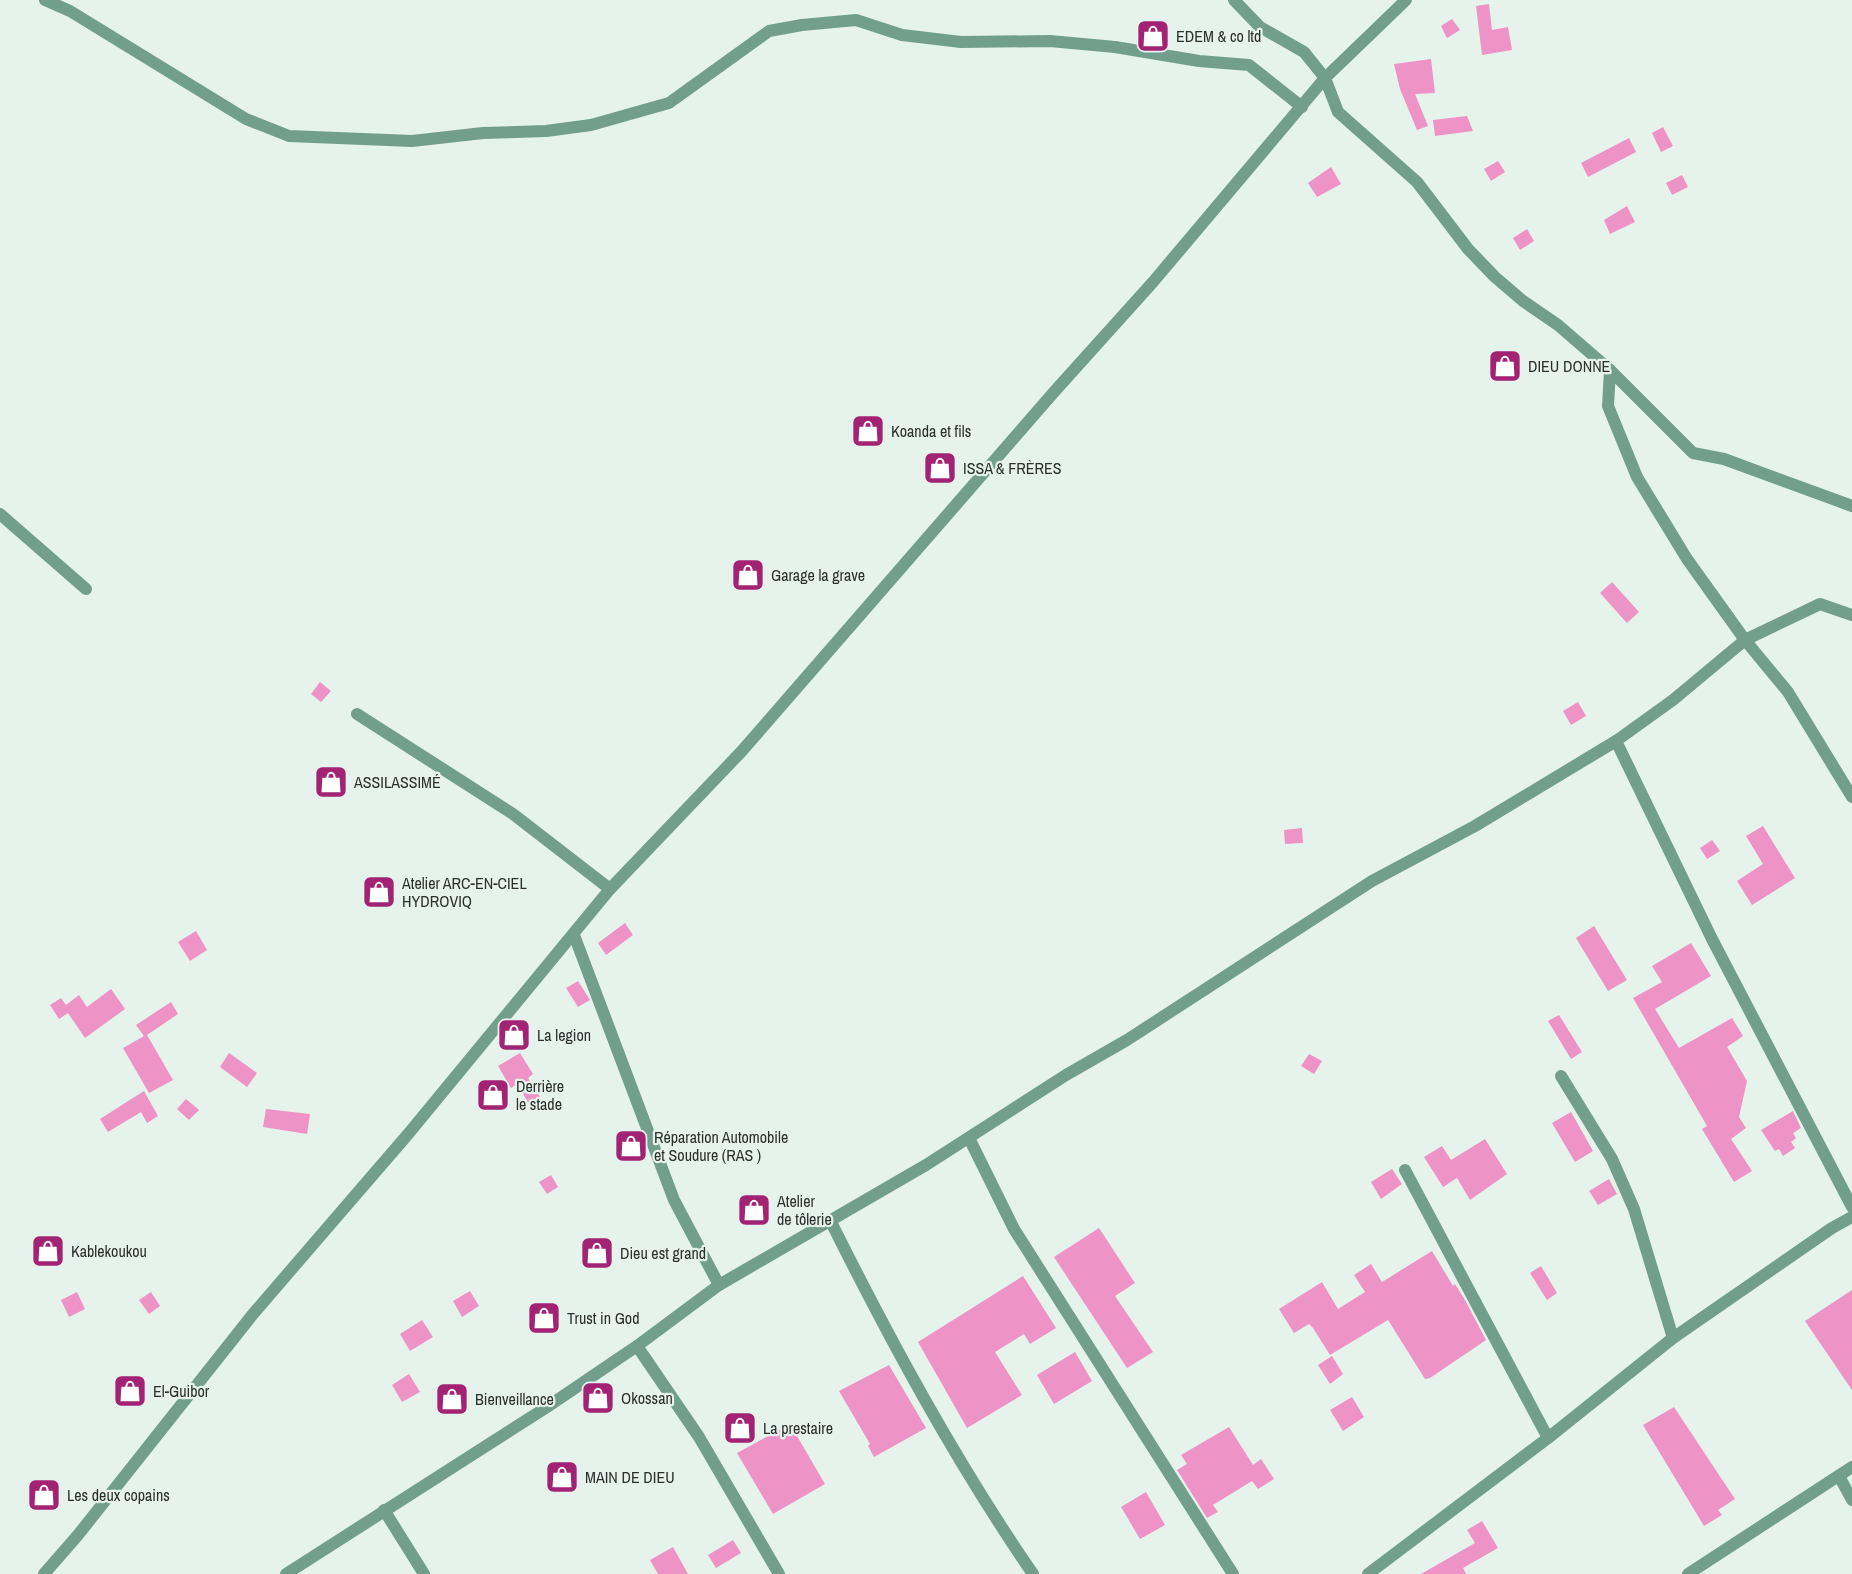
<svg xmlns="http://www.w3.org/2000/svg" width="1852" height="1574" viewBox="0 0 1852 1574" font-family="'Archivo Narrow',sans-serif">
<style>
.building{fill:#ed93c5}
.lines{fill:none;stroke-linecap:round;stroke-linejoin:round}
.minor{stroke:#729f8d;stroke-width:12}
.labels{text-anchor:middle;stroke-width:4.5;stroke-linejoin:round;paint-order:stroke}
.poi-label{font-size:16px;fill:#2b302e;stroke:#e6f3ed;text-anchor:start}
</style>
<rect width="100%" height="100%" fill="#e6f3ed"/>
<g class="building">
<path d="M 1489,4 L 1492,30 L 1508,27 L 1512,50 L 1482,55 L 1476,6 Z"/>
<path d="M 1452,19 L 1460,30 L 1447,38 L 1441,26 Z"/>
<path d="M 1431,59 L 1435,93 L 1415,94 L 1428,126 L 1417,130 L 1400,89 L 1394,64 Z"/>
<path d="M 1467,116 L 1473,131 L 1435,136 L 1433,120 Z"/>
<path d="M 1663,127 L 1673,146 L 1661,152 L 1652,133 Z"/>
<path d="M 1629,138 L 1636,152 L 1588,177 L 1581,163 Z"/>
<path d="M 1498,161 L 1505,172 L 1491,181 L 1484,169 Z"/>
<path d="M 1331,167 L 1341,184 L 1317,197 L 1308,183 Z"/>
<path d="M 1682,175 L 1688,187 L 1672,195 L 1666,183 Z"/>
<path d="M 1627,206 L 1635,222 L 1610,234 L 1604,220 Z"/>
<path d="M 1527,229 L 1534,241 L 1520,250 L 1513,238 Z"/>
<path d="M 1612,582 L 1639,612 L 1627,623 L 1600,593 Z"/>
<path d="M 320,682 L 331,691 L 321,702 L 311,694 Z"/>
<path d="M 1578,702 L 1586,716 L 1571,725 L 1563,711 Z"/>
<path d="M 1763,826 L 1795,878 L 1752,905 L 1737,881 L 1763,864 L 1746,836 Z"/>
<path d="M 1302,828 L 1303,843 L 1285,844 L 1284,830 Z"/>
<path d="M 1712,840 L 1720,851 L 1707,859 L 1700,848 Z"/>
<path d="M 625,923 L 633,935 L 606,955 L 598,943 Z"/>
<path d="M 1594,926 L 1627,980 L 1608,991 L 1576,938 Z"/>
<path d="M 196,931 L 207,950 L 190,961 L 178,942 Z"/>
<path d="M 1691,943 L 1711,976 L 1655,1009 L 1679,1048 L 1732,1018 L 1743,1036 L 1727,1047 L 1747,1081 L 1739,1117 L 1746,1128 L 1731,1139 L 1752,1171 L 1734,1182 L 1702,1129 L 1707,1126 L 1633,998 L 1662,982 L 1652,966 Z"/>
<path d="M 578,981 L 590,1000 L 578,1007 L 566,988 Z"/>
<path d="M 111,989 L 125,1009 L 85,1038 L 68,1013 L 59,1019 L 50,1005 L 61,998 L 66,1005 L 79,995 L 87,1007 Z"/>
<path d="M 171,1002 L 178,1014 L 147,1035 L 173,1080 L 149,1093 L 123,1048 L 144,1036 L 136,1025 Z"/>
<path d="M 1559,1015 L 1582,1052 L 1571,1059 L 1548,1021 Z"/>
<path d="M 229,1053 L 257,1073 L 247,1087 L 220,1067 Z"/>
<path d="M 520,1053 L 533,1074 L 528,1078 L 540,1097 L 529,1104 L 517,1084 L 511,1088 L 498,1066 Z"/>
<path d="M 1309,1054 L 1322,1061 L 1314,1074 L 1301,1066 Z"/>
<path d="M 144,1091 L 158,1116 L 147,1123 L 141,1112 L 108,1132 L 100,1119 Z"/>
<path d="M 186,1099 L 199,1110 L 189,1120 L 177,1109 Z"/>
<path d="M 266,1109 L 310,1114 L 307,1134 L 263,1127 Z"/>
<path d="M 1793,1111 L 1801,1128 L 1793,1133 L 1796,1138 L 1791,1142 L 1795,1148 L 1783,1156 L 1779,1149 L 1775,1151 L 1761,1130 Z"/>
<path d="M 1571,1112 L 1593,1151 L 1575,1162 L 1552,1123 Z"/>
<path d="M 1485,1139 L 1507,1174 L 1470,1200 L 1457,1178 L 1443,1187 L 1424,1157 L 1442,1146 L 1451,1160 Z"/>
<path d="M 1392,1169 L 1402,1184 L 1381,1199 L 1371,1182 Z"/>
<path d="M 551,1175 L 558,1187 L 547,1194 L 539,1182 Z"/>
<path d="M 1609,1179 L 1617,1194 L 1598,1205 L 1589,1191 Z"/>
<path d="M 1099,1228 L 1135,1283 L 1115,1296 L 1153,1352 L 1127,1368 L 1054,1257 Z"/>
<path d="M 1432,1251 L 1453,1286 L 1455,1284 L 1465,1300 L 1486,1340 L 1430,1378 L 1425,1379 L 1388,1320 L 1330,1355 L 1313,1328 L 1309,1324 L 1294,1333 L 1279,1309 L 1322,1282 L 1338,1309 L 1365,1292 L 1354,1275 L 1371,1264 L 1382,1282 Z"/>
<path d="M 1541,1266 L 1557,1293 L 1547,1300 L 1530,1273 Z"/>
<path d="M 1023,1276 L 1056,1328 L 1030,1344 L 1024,1334 L 995,1352 L 1022,1395 L 967,1428 L 918,1342 Z"/>
<path d="M 1852,1290 L 1852,1390 L 1805,1321 Z"/>
<path d="M 470,1291 L 479,1306 L 462,1317 L 453,1301 Z"/>
<path d="M 77,1292 L 85,1309 L 69,1317 L 61,1300 Z"/>
<path d="M 151,1292 L 160,1306 L 149,1314 L 139,1300 Z"/>
<path d="M 422,1320 L 433,1337 L 410,1351 L 400,1334 Z"/>
<path d="M 1075,1352 L 1092,1381 L 1054,1404 L 1037,1375 Z"/>
<path d="M 1332,1356 L 1343,1374 L 1330,1384 L 1318,1365 Z"/>
<path d="M 889,1365 L 926,1428 L 874,1457 L 868,1446 L 870,1444 L 839,1391 Z"/>
<path d="M 409,1374 L 420,1392 L 402,1402 L 392,1385 Z"/>
<path d="M 1352,1397 L 1364,1417 L 1343,1431 L 1330,1410 Z"/>
<path d="M 1674,1407 L 1735,1499 L 1718,1510 L 1722,1515 L 1704,1526 L 1643,1425 Z"/>
<path d="M 790,1424 L 825,1484 L 773,1514 L 737,1453 Z"/>
<path d="M 1229,1427 L 1253,1465 L 1261,1459 L 1274,1479 L 1258,1489 L 1252,1481 L 1213,1505 L 1218,1512 L 1207,1518 L 1177,1470 L 1187,1464 L 1181,1455 Z"/>
<path d="M 1146,1492 L 1165,1525 L 1140,1539 L 1121,1507 Z"/>
<path d="M 1482,1521 L 1498,1548 L 1463,1568 L 1466,1574 L 1421,1574 L 1475,1543 L 1467,1530 Z"/>
<path d="M 733,1540 L 741,1553 L 716,1568 L 708,1555 Z"/>
<path d="M 673,1547 L 688,1574 L 658,1574 L 650,1560 Z"/>
</g>
<g class="lines">
<g class="minor">
<path d="M 45,0 L 70,11 L 246,119 L 289,136 L 412,141 L 483,133 L 546,131 L 591,125 L 669,103 L 769,31 L 802,25 L 856,20 L 902,35 L 961,42 L 1050,41 L 1115,47 L 1199,61 L 1249,65 L 1302,107"/>
<path d="M 1234,0 L 1260,27 L 1304,52 L 1325,78 L 1338,112 L 1417,182 L 1468,249 L 1495,277 L 1523,301 L 1558,325 L 1610,370 L 1693,453 L 1724,459 L 1852,506"/>
<path d="M 1610,370 L 1608,406 L 1637,477 L 1687,559 L 1745,640 L 1788,692 L 1852,797"/>
<path d="M 0,514 L 86,589"/>
<path d="M 357,714 L 513,814 L 610,889"/>
<path d="M 1616,741 L 1712,939 L 1852,1207"/>
<path d="M 574,935 L 674,1200 L 719,1285"/>
<path d="M 1561,1076 L 1612,1159 L 1634,1209 L 1673,1338"/>
<path d="M 969,1138 L 1014,1229 L 1233,1574"/>
<path d="M 1405,1170 L 1548,1438"/>
<path d="M 831,1222 C 892,1344 956,1462 1033,1574"/>
<path d="M 637,1346 L 699,1437 L 779,1574"/>
<path d="M 1839,1476 L 1852,1500"/>
<path d="M 384,1510 L 424,1574"/>
<path d="M 44,1574 L 78,1535 L 253,1314 L 409,1133 L 610,889 L 741,752 L 1054,392 L 1153,282 L 1325,78 L 1406,0"/>
<path d="M 286,1574 L 547,1407 L 637,1346 L 719,1285 L 926,1165 L 1066,1075 L 1127,1040 L 1372,881 L 1475,826 L 1616,741 L 1673,700 L 1745,640 L 1820,604 L 1852,615"/>
<path d="M 1368,1574 L 1548,1438 L 1673,1338 L 1832,1228 L 1852,1217"/>
<path d="M 1688,1574 L 1852,1467"/>
</g>
</g>
<defs>
<g id="shop-square" transform="scale(1.725)"><rect x="-9" y="-9" width="18" height="18" rx="4" fill="#a22274" stroke="#e6f3ed"/><path d="M-5-2.5h2.3a2.7 3.5 0 0 1 5.4 0H5L5.5 6h-11ZM-1.5-2.5h3a1.5 2.3 0 0 0-3 0Z" fill="#fff"/></g>
</defs>
<g fill-rule="evenodd">
<use href="#shop-square" x="1153" y="36"/>
<use href="#shop-square" x="1505" y="366"/>
<use href="#shop-square" x="868" y="431"/>
<use href="#shop-square" x="940" y="468"/>
<use href="#shop-square" x="748" y="575"/>
<use href="#shop-square" x="331" y="782"/>
<use href="#shop-square" x="379" y="892"/>
<use href="#shop-square" x="514" y="1035"/>
<use href="#shop-square" x="493" y="1095"/>
<use href="#shop-square" x="631" y="1146"/>
<use href="#shop-square" x="754" y="1210"/>
<use href="#shop-square" x="48" y="1251"/>
<use href="#shop-square" x="597" y="1253"/>
<use href="#shop-square" x="544" y="1318"/>
<use href="#shop-square" x="130" y="1391"/>
<use href="#shop-square" x="598" y="1398"/>
<use href="#shop-square" x="452" y="1399"/>
<use href="#shop-square" x="740" y="1428"/>
<use href="#shop-square" x="562" y="1477"/>
<use href="#shop-square" x="44" y="1495"/>
</g>
<g class="labels">
<g class="poi-label">
<text x="1176" y="42">EDEM &amp; co ltd</text>
<text x="1528" y="372">DIEU DONNE</text>
<text x="891" y="437">Koanda et fils</text>
<text x="963" y="474">ISSA &amp; FRÈRES</text>
<text x="771" y="581">Garage la grave</text>
<text x="354" y="788">ASSILASSIMÉ</text>
<text x="402" y="889">Atelier ARC-EN-CIEL<tspan x="402" dy="18">HYDROVIQ</tspan></text>
<text x="537" y="1041">La legion</text>
<text x="516" y="1092">Derrière<tspan x="516" dy="18">le stade</tspan></text>
<text x="654" y="1143">Réparation Automobile<tspan x="654" dy="18">et Soudure (RAS )</tspan></text>
<text x="777" y="1207">Atelier<tspan x="777" dy="18">de tôlerie</tspan></text>
<text x="71" y="1257">Kablekoukou</text>
<text x="620" y="1259">Dieu est grand</text>
<text x="567" y="1324">Trust in God</text>
<text x="153" y="1397">El-Guibor</text>
<text x="621" y="1404">Okossan</text>
<text x="475" y="1405">Bienveillance</text>
<text x="763" y="1434">La prestaire</text>
<text x="585" y="1483">MAIN DE DIEU</text>
<text x="67" y="1501">Les deux copains</text>
</g>
</g>
</svg>
